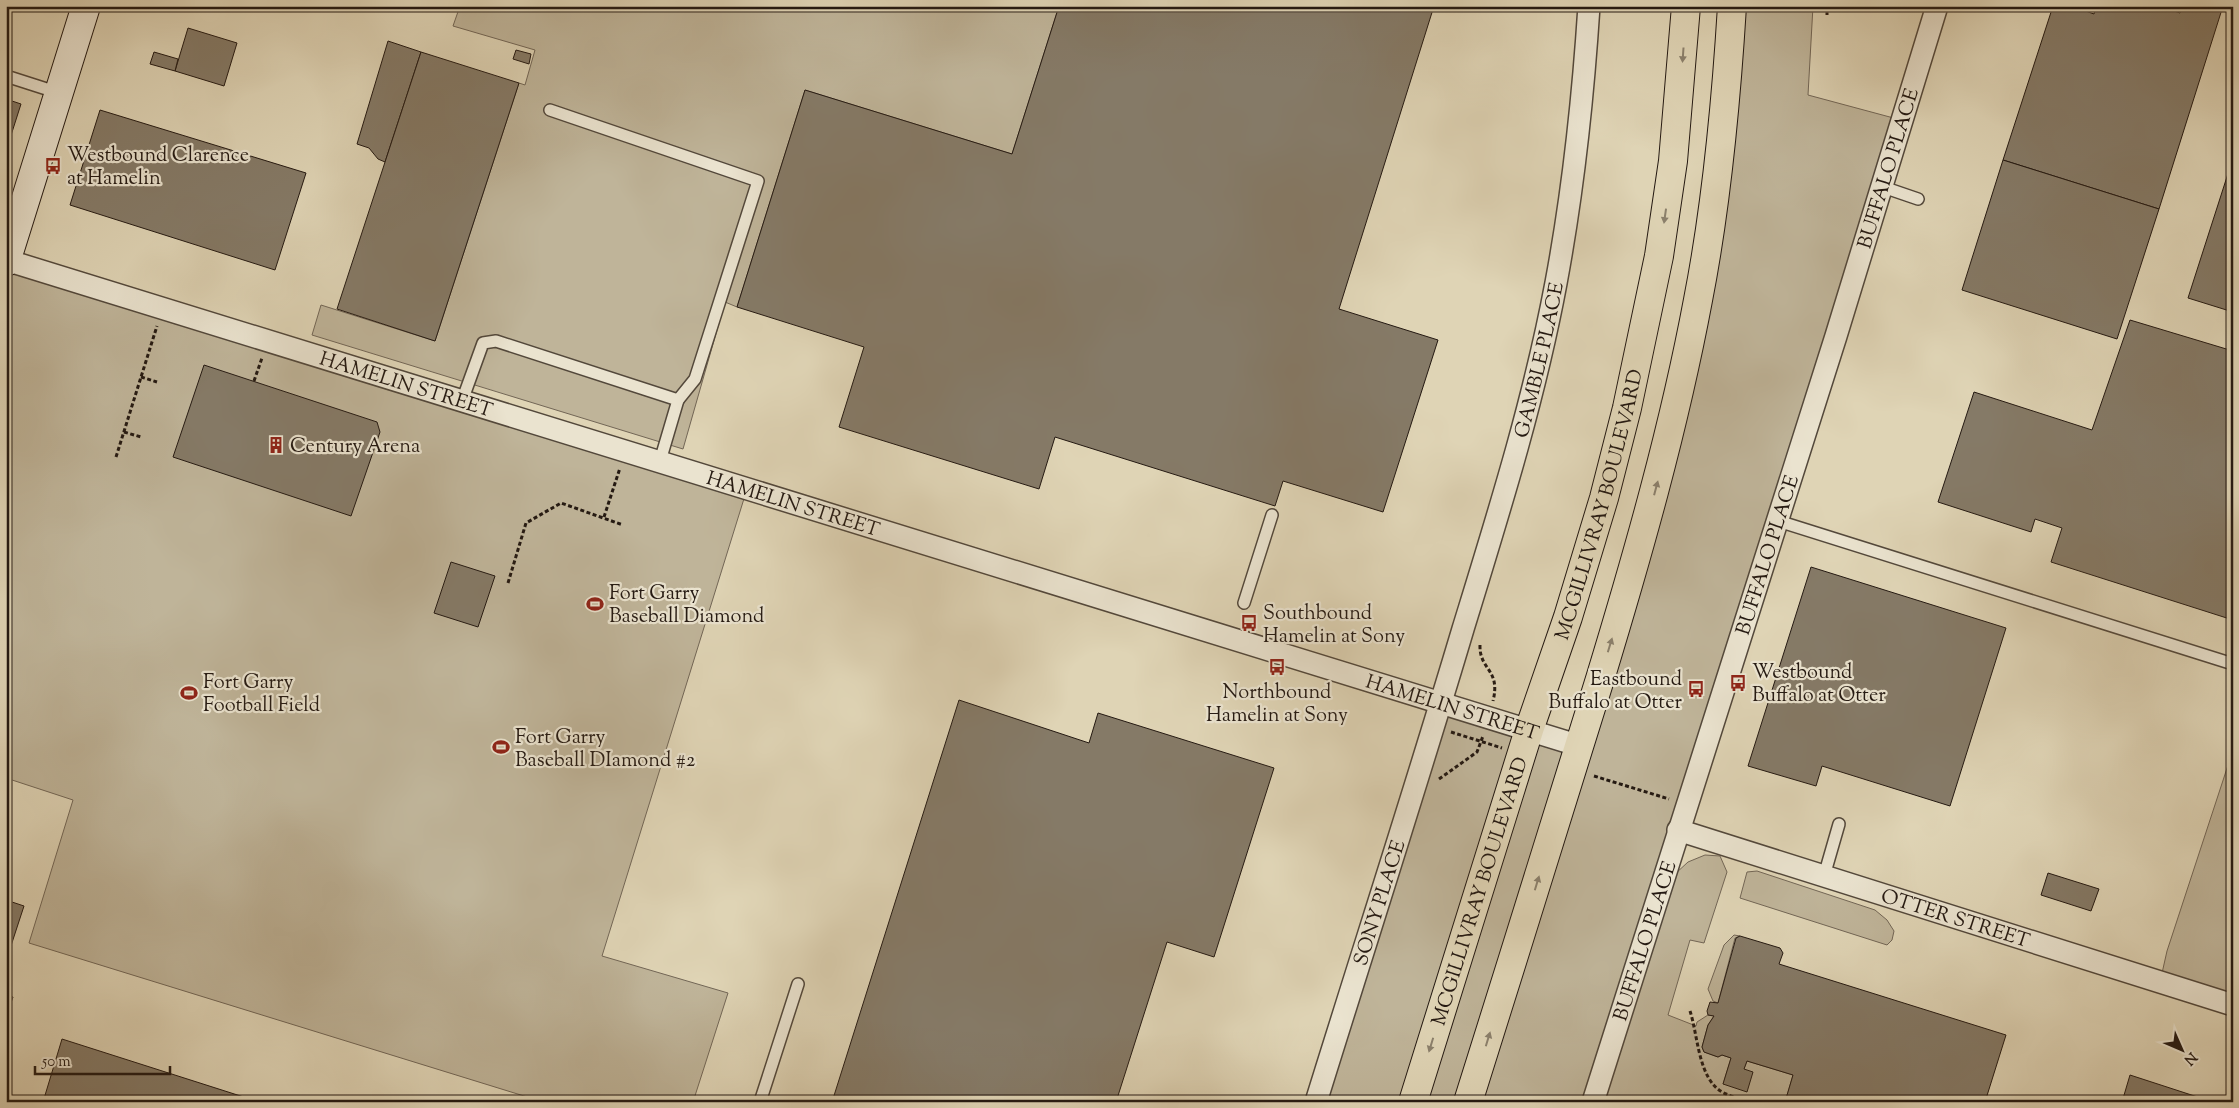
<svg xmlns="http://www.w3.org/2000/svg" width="2239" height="1108" viewBox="0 0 2239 1108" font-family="'Sorts Mill Goudy',serif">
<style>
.green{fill:#bfb499;stroke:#726656}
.building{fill:#857a67;stroke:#241912}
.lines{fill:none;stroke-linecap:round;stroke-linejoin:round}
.lane-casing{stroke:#53483b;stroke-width:14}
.street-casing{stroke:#53483b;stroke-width:24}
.secondary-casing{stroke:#241912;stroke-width:30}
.primary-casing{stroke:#241912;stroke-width:30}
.path{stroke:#241912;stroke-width:3;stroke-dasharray:4 2.5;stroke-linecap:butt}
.lane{stroke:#eae3cf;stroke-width:11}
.street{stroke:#eae3cf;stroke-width:21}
.secondary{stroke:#eae3cf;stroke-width:28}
.primary{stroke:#dfd4b5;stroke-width:28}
.oneway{fill:#8b806c}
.labels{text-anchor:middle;stroke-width:4.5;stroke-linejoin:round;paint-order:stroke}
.poi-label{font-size:20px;fill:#241912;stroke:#eae3cf;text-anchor:start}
.street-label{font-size:20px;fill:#241912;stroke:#eae3cf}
</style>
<rect width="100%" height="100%" fill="#dfd4b5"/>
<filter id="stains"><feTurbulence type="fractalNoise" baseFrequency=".004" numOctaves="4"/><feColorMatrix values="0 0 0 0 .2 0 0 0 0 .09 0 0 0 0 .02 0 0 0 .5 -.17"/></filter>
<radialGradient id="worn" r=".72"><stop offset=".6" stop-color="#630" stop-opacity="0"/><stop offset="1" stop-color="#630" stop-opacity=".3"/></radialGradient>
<g class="green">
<path d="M 460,6 L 1059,6 L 1012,154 L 805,90 L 737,307 L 725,302 L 683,449 L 312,335 L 321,305 L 435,341 L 519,83 L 525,85 L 535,50 L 453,26 Z"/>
<path d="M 1732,6 L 1813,6 L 1808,95 L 1901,120 L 1593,1102 L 1316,1102 L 1441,703 L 1579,746 L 1658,481 Z"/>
<path d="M 6,262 L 747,489 L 602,956 L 728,993 L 693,1102 L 537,1102 L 537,1100 L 29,943 L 73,800 L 6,778 Z"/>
<path d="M 2233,750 L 2233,1005 L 2160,982 L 2167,951 Z"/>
<path d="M 1705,855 L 1720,856 L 1727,872 L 1704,943 L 1690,940 L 1668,1015 L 1696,1026 L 1697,1022 L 1708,1015 L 1714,1016 L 1708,1025 L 1702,1047 L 1704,1052 L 1718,1057 L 1722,1055 L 1731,1058 L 1723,1084 L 1744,1069 L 1747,1061 L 1793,1075 L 1785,1102 L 1604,1102 L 1675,874 L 1688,862 Z"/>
<path d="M 1757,871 L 1875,910 L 1887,920 L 1894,931 L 1892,940 L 1887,945 L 1740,898 L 1747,872 Z"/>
<path d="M 1734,935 L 1740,936 L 1735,938 L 1718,1003 L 1713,1001 L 1708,989 L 1724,945 Z"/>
</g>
<g class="building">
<path d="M 1059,6 L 1434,6 L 1339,309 L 1438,340 L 1383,512 L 1283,481 L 1275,506 L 1055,437 L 1039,489 L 839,427 L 864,347 L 737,307 L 805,90 L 1012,154 Z"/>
<path d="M 2053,6 L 2072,6 L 2094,14 L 2096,6 L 2160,6 L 2180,13 L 2182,6 L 2223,6 L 2159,209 L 2003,160 Z"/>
<path d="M 188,28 L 237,43 L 224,86 L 175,71 Z"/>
<path d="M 388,41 L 421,52 L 385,162 L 378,159 L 369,148 L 357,144 Z"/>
<path d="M 516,50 L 531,54 L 529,64 L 513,59 Z"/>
<path d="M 154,52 L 178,59 L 175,71 L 150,64 Z"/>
<path d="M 421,52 L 519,83 L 435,341 L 337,309 Z"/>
<path d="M 6,99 L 21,104 L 6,151 Z"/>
<path d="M 100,110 L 306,173 L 275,270 L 70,205 Z"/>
<path d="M 2233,158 L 2233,312 L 2188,298 Z"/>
<path d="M 2003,160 L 2159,209 L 2117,339 L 1962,290 Z"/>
<path d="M 2130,320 L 2233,351 L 2233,620 L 2051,562 L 2062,528 L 2035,519 L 2031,532 L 1938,502 L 1974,392 L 2092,430 Z"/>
<path d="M 204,365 L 377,422 L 380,432 L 351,516 L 173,457 Z"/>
<path d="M 451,562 L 495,576 L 478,627 L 434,613 Z"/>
<path d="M 1811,567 L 2006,628 L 1950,806 L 1822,766 L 1816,786 L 1748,766 Z"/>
<path d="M 959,700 L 1089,743 L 1098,713 L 1274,768 L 1214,957 L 1167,942 L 1116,1102 L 832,1102 Z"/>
<path d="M 2048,873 L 2099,889 L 2091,911 L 2041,895 Z"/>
<path d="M 6,900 L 24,906 L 6,961 Z"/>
<path d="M 1740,936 L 1780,948 L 1783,953 L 1779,964 L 2006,1035 L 1985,1102 L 1785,1102 L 1793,1075 L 1747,1061 L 1744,1069 L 1753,1072 L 1747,1092 L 1723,1084 L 1731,1058 L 1722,1055 L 1718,1057 L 1704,1052 L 1702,1047 L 1708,1025 L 1714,1016 L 1708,1015 L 1707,1011 L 1710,1002 L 1718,1003 L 1736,938 Z"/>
<path d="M 6,995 L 13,997 L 6,1018 Z"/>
<path d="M 62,1039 L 250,1099 L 250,1102 L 43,1102 Z"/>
<path d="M 2130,1075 L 2213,1102 L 2122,1102 Z"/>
</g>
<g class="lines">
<g class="lane-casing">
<g id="lane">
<path d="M 6,76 L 59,93"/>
<path d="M 550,110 L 758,181 L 695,379 L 678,400"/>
<path d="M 1880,186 L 1918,199"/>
<path d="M 462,401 L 483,343 L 496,341 L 678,400 L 660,461"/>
<path d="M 1778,521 L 2233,664"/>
<path d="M 1244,603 L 1272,515"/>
<path d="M 1824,876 L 1839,824"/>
<path d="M 760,1102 L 798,984"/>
</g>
</g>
<g class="street-casing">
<g id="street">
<path id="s1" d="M 6,260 L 1580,746"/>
<path id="s2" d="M 1678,830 L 2233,1005"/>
<path id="s3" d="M 1316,1102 C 1365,944 1416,787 1463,629 C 1498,515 1534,401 1556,283 C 1573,192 1583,99 1589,6"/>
<path id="s4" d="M 1593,1102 L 1836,336 L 1937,6"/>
</g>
</g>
<g class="secondary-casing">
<path id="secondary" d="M 6,262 L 86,6"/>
</g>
<g class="primary-casing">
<g id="primary">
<path id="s5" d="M 1413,1102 L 1529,730 L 1568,617 L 1604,498 L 1627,408 L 1659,256 L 1673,161 L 1686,6"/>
<path d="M 1468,1102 C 1512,961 1557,820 1600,679 C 1638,554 1674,428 1698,300 C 1717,203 1726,104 1732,6"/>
</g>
</g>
<g class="path">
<path d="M 1827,15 L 1827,6"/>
<path d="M 141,377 L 157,382"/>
<path d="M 254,381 L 262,358"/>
<path d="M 124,432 L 141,437"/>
<path d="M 116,457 L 157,326"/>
<path d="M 604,517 L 620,468"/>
<path d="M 508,583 L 526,523 L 561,503 L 623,525"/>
<path d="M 1480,645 C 1479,670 1501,669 1493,701"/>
<path d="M 1451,732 L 1502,748"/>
<path d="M 1594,776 L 1669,799"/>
<path d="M 1439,779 L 1477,752 L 1483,736"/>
<path d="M 1690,1011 C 1698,1035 1698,1078 1722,1092 C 1731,1097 1742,1099 1752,1102"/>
</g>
<use href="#lane" class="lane"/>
<use href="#street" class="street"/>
<use href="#secondary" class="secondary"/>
<use href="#primary" class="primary"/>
</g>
<defs><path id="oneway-solid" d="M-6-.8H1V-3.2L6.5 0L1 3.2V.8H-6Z" transform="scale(1.25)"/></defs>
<g class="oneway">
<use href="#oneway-solid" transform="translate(1683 55) rotate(94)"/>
<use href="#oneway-solid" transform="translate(1665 216) rotate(98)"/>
<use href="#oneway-solid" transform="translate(1656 488) rotate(-75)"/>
<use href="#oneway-solid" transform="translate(1610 645) rotate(-73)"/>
<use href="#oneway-solid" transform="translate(1537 883) rotate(-73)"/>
<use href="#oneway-solid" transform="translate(1488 1039) rotate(-73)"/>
<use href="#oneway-solid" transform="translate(1431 1045) rotate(107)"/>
</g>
<defs>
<g id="bus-bare" transform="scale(1.35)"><path d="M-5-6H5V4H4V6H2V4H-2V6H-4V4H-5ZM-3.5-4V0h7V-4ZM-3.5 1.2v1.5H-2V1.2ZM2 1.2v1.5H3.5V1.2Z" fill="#8f2418" stroke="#eae3cf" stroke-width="2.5" paint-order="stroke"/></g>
<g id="building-bare" transform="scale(1.35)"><path d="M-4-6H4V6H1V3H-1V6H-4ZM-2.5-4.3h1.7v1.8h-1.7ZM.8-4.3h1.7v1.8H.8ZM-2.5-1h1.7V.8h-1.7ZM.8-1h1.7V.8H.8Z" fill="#8f2418" stroke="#eae3cf" stroke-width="2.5" paint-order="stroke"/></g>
<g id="stadium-bare" transform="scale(1.35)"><path d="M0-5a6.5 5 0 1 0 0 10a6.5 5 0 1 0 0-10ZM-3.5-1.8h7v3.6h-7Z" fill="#8f2418" stroke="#eae3cf" stroke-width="2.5" paint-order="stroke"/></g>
</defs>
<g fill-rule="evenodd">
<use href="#bus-bare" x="53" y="166"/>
<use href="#building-bare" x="276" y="445"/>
<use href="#stadium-bare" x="595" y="604"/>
<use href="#bus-bare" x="1249" y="623"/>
<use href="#bus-bare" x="1277" y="667"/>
<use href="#bus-bare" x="1738" y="683"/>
<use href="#bus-bare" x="1696" y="689"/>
<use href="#stadium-bare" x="189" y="693"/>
<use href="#stadium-bare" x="501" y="747"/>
</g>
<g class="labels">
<g class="poi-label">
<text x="67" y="161">Westbound Clarence<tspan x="67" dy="23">at Hamelin</tspan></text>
<text x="290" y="452">Century Arena</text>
<text x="609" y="599">Fort Garry<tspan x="609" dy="23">Baseball Diamond</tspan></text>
<text x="1263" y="619">Southbound<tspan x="1263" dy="23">Hamelin at Sony</tspan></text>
<text x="1752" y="678">Westbound<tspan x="1752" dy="23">Buffalo at Otter</tspan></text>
<text x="1682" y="685" text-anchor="end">Eastbound<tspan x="1682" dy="23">Buffalo at Otter</tspan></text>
<text x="203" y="688">Fort Garry<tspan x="203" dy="23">Football Field</tspan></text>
<text x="1277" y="698" text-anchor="middle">Northbound<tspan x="1277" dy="23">Hamelin at Sony</tspan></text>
<text x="515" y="743">Fort Garry<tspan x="515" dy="23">Baseball DIamond #2</tspan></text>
</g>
<g class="street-label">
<text dy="7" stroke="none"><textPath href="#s4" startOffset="979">BUFFALO PLACE</textPath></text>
<text dy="7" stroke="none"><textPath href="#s3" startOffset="775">GAMBLE PLACE</textPath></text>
<text dy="7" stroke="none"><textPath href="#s1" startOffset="419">HAMELIN STREET</textPath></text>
<text dy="7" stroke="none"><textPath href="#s1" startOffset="824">HAMELIN STREET</textPath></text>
<text dy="7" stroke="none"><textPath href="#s5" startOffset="626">MCGILLIVRAY BOULEVARD</textPath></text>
<text dy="7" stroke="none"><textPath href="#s4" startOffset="574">BUFFALO PLACE</textPath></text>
<text dy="7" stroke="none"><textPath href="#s1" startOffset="1514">HAMELIN STREET</textPath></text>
<text dy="7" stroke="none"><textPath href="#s5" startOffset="221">MCGILLIVRAY BOULEVARD</textPath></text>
<text dy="7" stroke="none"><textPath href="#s3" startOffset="209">SONY PLACE</textPath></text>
<text dy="7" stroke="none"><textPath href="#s2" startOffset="291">OTTER STREET</textPath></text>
<text dy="7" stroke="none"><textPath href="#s4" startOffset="169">BUFFALO PLACE</textPath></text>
</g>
</g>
<rect width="2239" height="1108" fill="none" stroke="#dfd4b5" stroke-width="25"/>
<rect x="8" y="8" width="2224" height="1093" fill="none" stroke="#241912" stroke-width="2.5"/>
<rect x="12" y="12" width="2214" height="1083" fill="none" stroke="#241912"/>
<g transform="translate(2182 1050) rotate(135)" stroke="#eae3cf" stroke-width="4" paint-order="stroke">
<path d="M0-4L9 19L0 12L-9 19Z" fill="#241912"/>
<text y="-8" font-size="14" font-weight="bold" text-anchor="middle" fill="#241912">N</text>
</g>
<path d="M35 1066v8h135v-8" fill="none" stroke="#241912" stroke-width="2.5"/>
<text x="42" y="1066" font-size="15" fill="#241912" stroke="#eae3cf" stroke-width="4" paint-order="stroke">50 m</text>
<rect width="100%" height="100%" filter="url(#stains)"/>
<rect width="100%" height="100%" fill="url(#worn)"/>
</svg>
